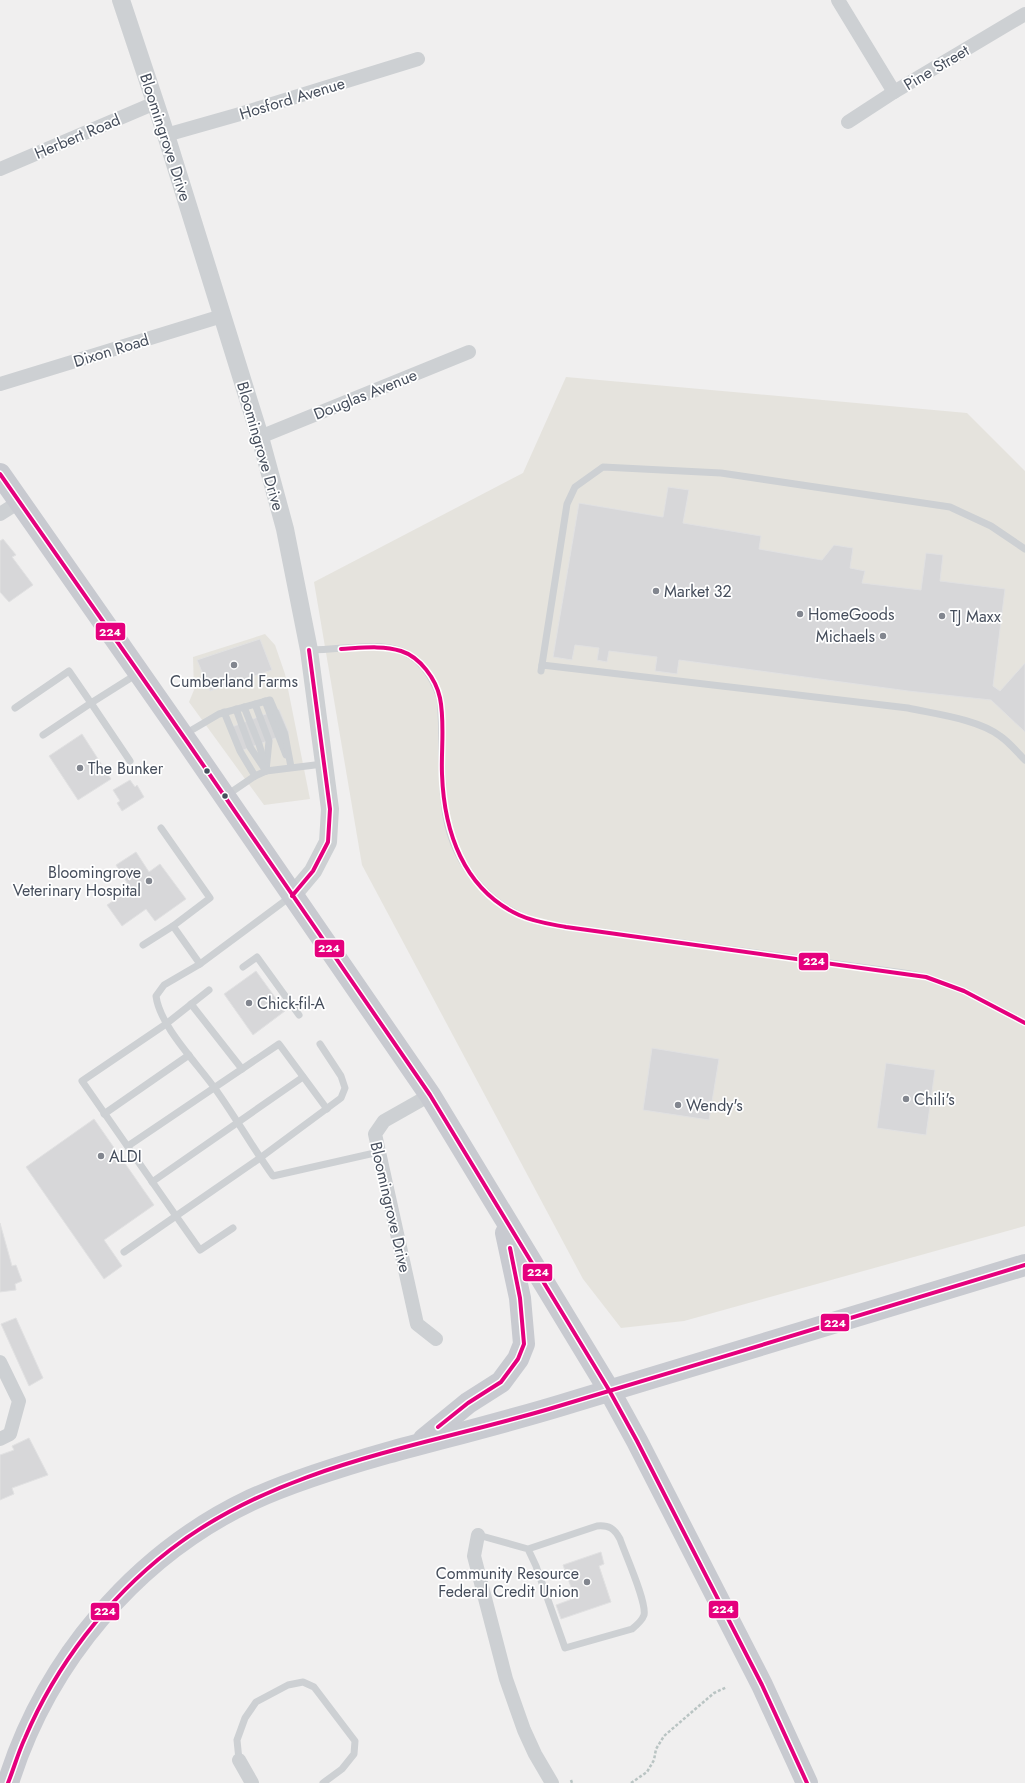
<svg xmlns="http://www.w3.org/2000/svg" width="1025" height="1783" viewBox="0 0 1025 1783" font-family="Jost,sans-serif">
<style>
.commercial{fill:#e5e3dd}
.building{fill:#d7d7d9;stroke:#e1e1e2}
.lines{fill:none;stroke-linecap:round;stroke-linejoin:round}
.path{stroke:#b9c4c3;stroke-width:2.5;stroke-dasharray:3 2;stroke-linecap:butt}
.service{stroke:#cdd0d3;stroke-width:7}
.minor{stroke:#cdd0d3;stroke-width:14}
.tertiary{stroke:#cdd0d3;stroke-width:18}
.primary{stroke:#c8cad0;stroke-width:22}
.bus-1-casing{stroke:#fff;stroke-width:7}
.bus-1{stroke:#e5007d;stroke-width:4}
.poi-dot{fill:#82868f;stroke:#fff;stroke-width:1.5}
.bus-dot{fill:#464e5c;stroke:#fff;stroke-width:1.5}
.labels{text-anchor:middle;stroke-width:3.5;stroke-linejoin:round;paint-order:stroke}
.street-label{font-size:16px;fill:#464e5c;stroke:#fff}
.poi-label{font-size:16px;fill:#464e5c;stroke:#fff;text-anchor:start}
.line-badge{stroke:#fff;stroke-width:1.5}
.badge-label{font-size:11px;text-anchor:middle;font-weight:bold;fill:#fff}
</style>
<rect width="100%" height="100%" fill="#f0efef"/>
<g class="commercial">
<path d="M 566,377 L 967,413 L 1025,471 L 1025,1226 L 684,1321 L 621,1328 L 583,1279 L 362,865 L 314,582 L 523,473 Z"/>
<path d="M 265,634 L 275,645 L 285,674 L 310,799 L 264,805 L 189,702 L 194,690 L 193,657 Z"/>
</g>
<g class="building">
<path d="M 668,487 L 689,490 L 683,523 L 761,536 L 759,549 L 822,560 L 834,545 L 853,548 L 850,568 L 865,571 L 862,583 L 921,590 L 926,553 L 943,555 L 940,581 L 1005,589 L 993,686 L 1000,691 L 1025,663 L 1025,732 L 991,700 L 908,691 L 679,660 L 677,674 L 655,671 L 657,657 L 609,651 L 607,662 L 597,660 L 599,648 L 575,645 L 572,660 L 553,657 L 579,503 L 663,517 Z"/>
<path d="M 3,539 L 16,555 L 12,557 L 33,585 L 9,602 L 0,592 L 0,541 Z"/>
<path d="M 260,639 L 272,670 L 210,691 L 197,660 Z"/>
<path d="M 279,709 L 289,733 L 238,752 L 229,728 Z"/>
<path d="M 82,734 L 111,779 L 78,800 L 49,756 Z"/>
<path d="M 130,780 L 135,787 L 137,785 L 144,797 L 122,811 L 117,803 L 120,801 L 113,790 Z"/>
<path d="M 136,852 L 149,872 L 160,864 L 186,899 L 155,921 L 146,909 L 122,926 L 107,905 L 131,889 L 116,865 Z"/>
<path d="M 256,971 L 285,1011 L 253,1035 L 224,994 Z"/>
<path d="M 652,1048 L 719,1059 L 709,1120 L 643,1110 Z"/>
<path d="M 886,1063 L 935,1070 L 926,1135 L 877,1128 Z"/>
<path d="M 94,1119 L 154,1205 L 104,1240 L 122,1266 L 104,1279 L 26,1167 Z"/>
<path d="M 0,1223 L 12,1266 L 16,1265 L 22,1281 L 15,1284 L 16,1290 L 0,1292 Z"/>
<path d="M 16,1318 L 43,1378 L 29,1386 L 1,1324 Z"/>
<path d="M 29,1438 L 48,1475 L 12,1488 L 14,1494 L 0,1500 L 0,1455 L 14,1450 L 12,1446 Z"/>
<path d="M 601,1552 L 604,1564 L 599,1566 L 611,1602 L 561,1619 L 556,1605 L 575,1598 L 563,1565 Z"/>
</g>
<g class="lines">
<g class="path">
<path d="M 571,1780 L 572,1783"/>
<path d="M 631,1783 L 647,1772 L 654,1760 L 656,1749 L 664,1736 L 714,1693 L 727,1687"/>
</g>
<g class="service">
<path d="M 309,650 C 367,650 415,627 440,698 C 444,737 439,778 446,816 C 454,863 489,908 536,921 C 546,924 556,925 566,927 L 904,973 L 926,977 L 964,991 L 1025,1023"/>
<path d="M 542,665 L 908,708 C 935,714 978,719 1000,736 C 1009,742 1017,752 1025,760"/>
<path d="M 541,671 L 567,504 L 575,487 L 603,467 L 721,473 L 950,507 L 991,526 L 1025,549"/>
<path d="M 265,701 L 286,755"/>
<path d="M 255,704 L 269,741 L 266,771"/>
<path d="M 244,707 L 259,744 L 265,765"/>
<path d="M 15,708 L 69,671 L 91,703 L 137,674"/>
<path d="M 236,709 L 250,747 L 266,771"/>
<path d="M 224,712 L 240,751 L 255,776"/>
<path d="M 185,734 L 219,714 L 270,700 L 285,735 L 291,767"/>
<path d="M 43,735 L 91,703 L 130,761"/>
<path d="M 227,795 L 255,776 L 266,771 L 323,764"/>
<path d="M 161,828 L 210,898 L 173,926 L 200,964"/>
<path d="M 290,897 L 200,964 L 164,985 L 156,996 C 160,1027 198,1064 216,1090 C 236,1118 253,1148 273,1176 L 379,1152"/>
<path d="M 143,945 L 173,926"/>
<path d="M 243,967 L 257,957 L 299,1015"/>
<path d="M 209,990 L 166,1024 L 82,1081 L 176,1216 L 260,1158 L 341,1098 L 345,1088 L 341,1076 L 320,1044"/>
<path d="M 191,1004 L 242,1069"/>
<path d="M 104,1114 L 189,1055"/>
<path d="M 128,1146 L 279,1044 L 327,1109"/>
<path d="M 152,1182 L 303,1077"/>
<path d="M 124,1252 L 176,1216 L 200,1250 L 233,1228"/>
<path d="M 478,1535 L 528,1549 L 536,1566 L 565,1648 L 632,1629 C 637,1625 642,1621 644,1615 C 647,1602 625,1554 620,1539 C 614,1528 609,1525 597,1526 L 528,1549"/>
<path d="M 239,1760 L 237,1740 L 245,1718 L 256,1702 L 288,1685 L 303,1682 L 314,1687 L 355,1741 L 354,1754 L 342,1769 L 323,1783"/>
</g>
<g class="minor">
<path d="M 838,0 L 894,92"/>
<path d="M 848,122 L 894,92 L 1025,14"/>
<path d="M 166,135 L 240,114 L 418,59"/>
<path d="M 0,169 L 155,103"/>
<path d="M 0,384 L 222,316"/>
<path d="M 260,437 L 469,352"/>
<path d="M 0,514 L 19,502"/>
<path d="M 430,1095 L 384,1121 L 375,1134 L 417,1324 L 436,1339"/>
<path d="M 0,1362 L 19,1401 L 10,1434 L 0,1439"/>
<path d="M 478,1535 L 474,1556 L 506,1679 L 524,1730 L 535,1754 L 552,1783"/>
<path d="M 239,1760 L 252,1783"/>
</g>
<path class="tertiary" d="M 121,0 L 166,135 L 260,437 L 285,529 L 309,650 L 330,809 L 328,842 L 313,871 L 292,896"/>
<g class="primary">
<path d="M 0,474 L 188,743 L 430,1095 L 609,1390 L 637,1441 L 762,1685 L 807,1783"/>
<path d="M 424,1439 L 468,1403 L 501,1382 L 518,1359 L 524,1344 L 520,1298 L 506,1233"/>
<path d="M 8,1783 C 46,1661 135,1555 251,1500 C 295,1480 341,1466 387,1453 C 449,1436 511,1421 572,1402 C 723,1356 874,1311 1025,1265"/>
</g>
<g class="bus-1-casing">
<g id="bus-1">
<path d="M 0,474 L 188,743 L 430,1095 L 609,1390 L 637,1441 L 762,1685 L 807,1783"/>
<path d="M 341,649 C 361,648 382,645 401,651 C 420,657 436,679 440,698 C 445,722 441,750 442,774 C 444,831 463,889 519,915 C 534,922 550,924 566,927 L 926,977 L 964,991 L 1025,1023"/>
<path d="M 292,896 L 313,871 L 328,842 L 330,809 L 309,650"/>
<path d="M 438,1427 L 468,1403 L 501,1382 L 518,1359 L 524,1344 L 520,1298 L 510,1248"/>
<path d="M 8,1783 C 14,1768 18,1753 25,1738 C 56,1665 107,1599 170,1550 C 278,1466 420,1447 549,1409 C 708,1362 866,1313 1025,1265"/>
</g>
</g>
<use href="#bus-1" class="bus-1"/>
</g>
<g class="poi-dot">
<circle cx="656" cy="591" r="4"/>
<circle cx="800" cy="614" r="4"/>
<circle cx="942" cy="616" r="4"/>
<circle cx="883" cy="636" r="4"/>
<circle cx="234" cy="665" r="4"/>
<circle cx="80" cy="768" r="4"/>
<circle cx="149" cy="881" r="4"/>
<circle cx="249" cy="1003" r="4"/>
<circle cx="906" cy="1099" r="4"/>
<circle cx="678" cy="1105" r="4"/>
<circle cx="101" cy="1156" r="4"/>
<circle cx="587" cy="1582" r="4"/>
</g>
<g class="bus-dot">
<circle cx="207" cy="771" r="3.5"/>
<circle cx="225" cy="796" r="3.5"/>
</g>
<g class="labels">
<g class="street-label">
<text transform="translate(936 67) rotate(-31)" y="6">Pine Street</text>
<text transform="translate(292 98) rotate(-17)" y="6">Hosford Avenue</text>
<text transform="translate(77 136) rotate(-23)" y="6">Herbert Road</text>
<text transform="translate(166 137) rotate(72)" y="6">Bloomingrove Drive</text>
<text transform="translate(111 350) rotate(-17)" y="6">Dixon Road</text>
<text transform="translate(365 394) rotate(-22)" y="6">Douglas Avenue</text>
<text transform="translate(261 446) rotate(74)" y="6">Bloomingrove Drive</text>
<text transform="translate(391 1207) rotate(77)" y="6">Bloomingrove Drive</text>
</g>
<g class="poi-label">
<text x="664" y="597">Market 32</text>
<text x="808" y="620">HomeGoods</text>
<text x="950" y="622">TJ Maxx</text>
<text x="875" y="642" text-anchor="end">Michaels</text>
<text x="234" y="687" text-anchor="middle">Cumberland Farms</text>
<text x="88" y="774">The Bunker</text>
<text x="141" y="878" text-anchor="end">Bloomingrove<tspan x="141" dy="18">Veterinary Hospital</tspan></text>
<text x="257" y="1009">Chick-fil-A</text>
<text x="914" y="1105">Chili's</text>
<text x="686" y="1111">Wendy's</text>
<text x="109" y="1162">ALDI</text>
<text x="579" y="1579" text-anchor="end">Community Resource<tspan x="579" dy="18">Federal Credit Union</tspan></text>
</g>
</g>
<g class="line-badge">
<rect x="95" y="622" width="31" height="19" rx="4" fill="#e5007d"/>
<rect x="314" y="939" width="31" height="19" rx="4" fill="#e5007d"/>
<rect x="798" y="952" width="31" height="19" rx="4" fill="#e5007d"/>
<rect x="522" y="1263" width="31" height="19" rx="4" fill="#e5007d"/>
<rect x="820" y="1313" width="30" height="19" rx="4" fill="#e5007d"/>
<rect x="708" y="1600" width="31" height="19" rx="4" fill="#e5007d"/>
<rect x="90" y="1602" width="30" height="19" rx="4" fill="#e5007d"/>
</g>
<g class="badge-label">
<text x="110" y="636">224</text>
<text x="329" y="952">224</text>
<text x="814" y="965">224</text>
<text x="538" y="1276">224</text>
<text x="835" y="1327">224</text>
<text x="723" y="1613">224</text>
<text x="105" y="1615">224</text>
</g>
</svg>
